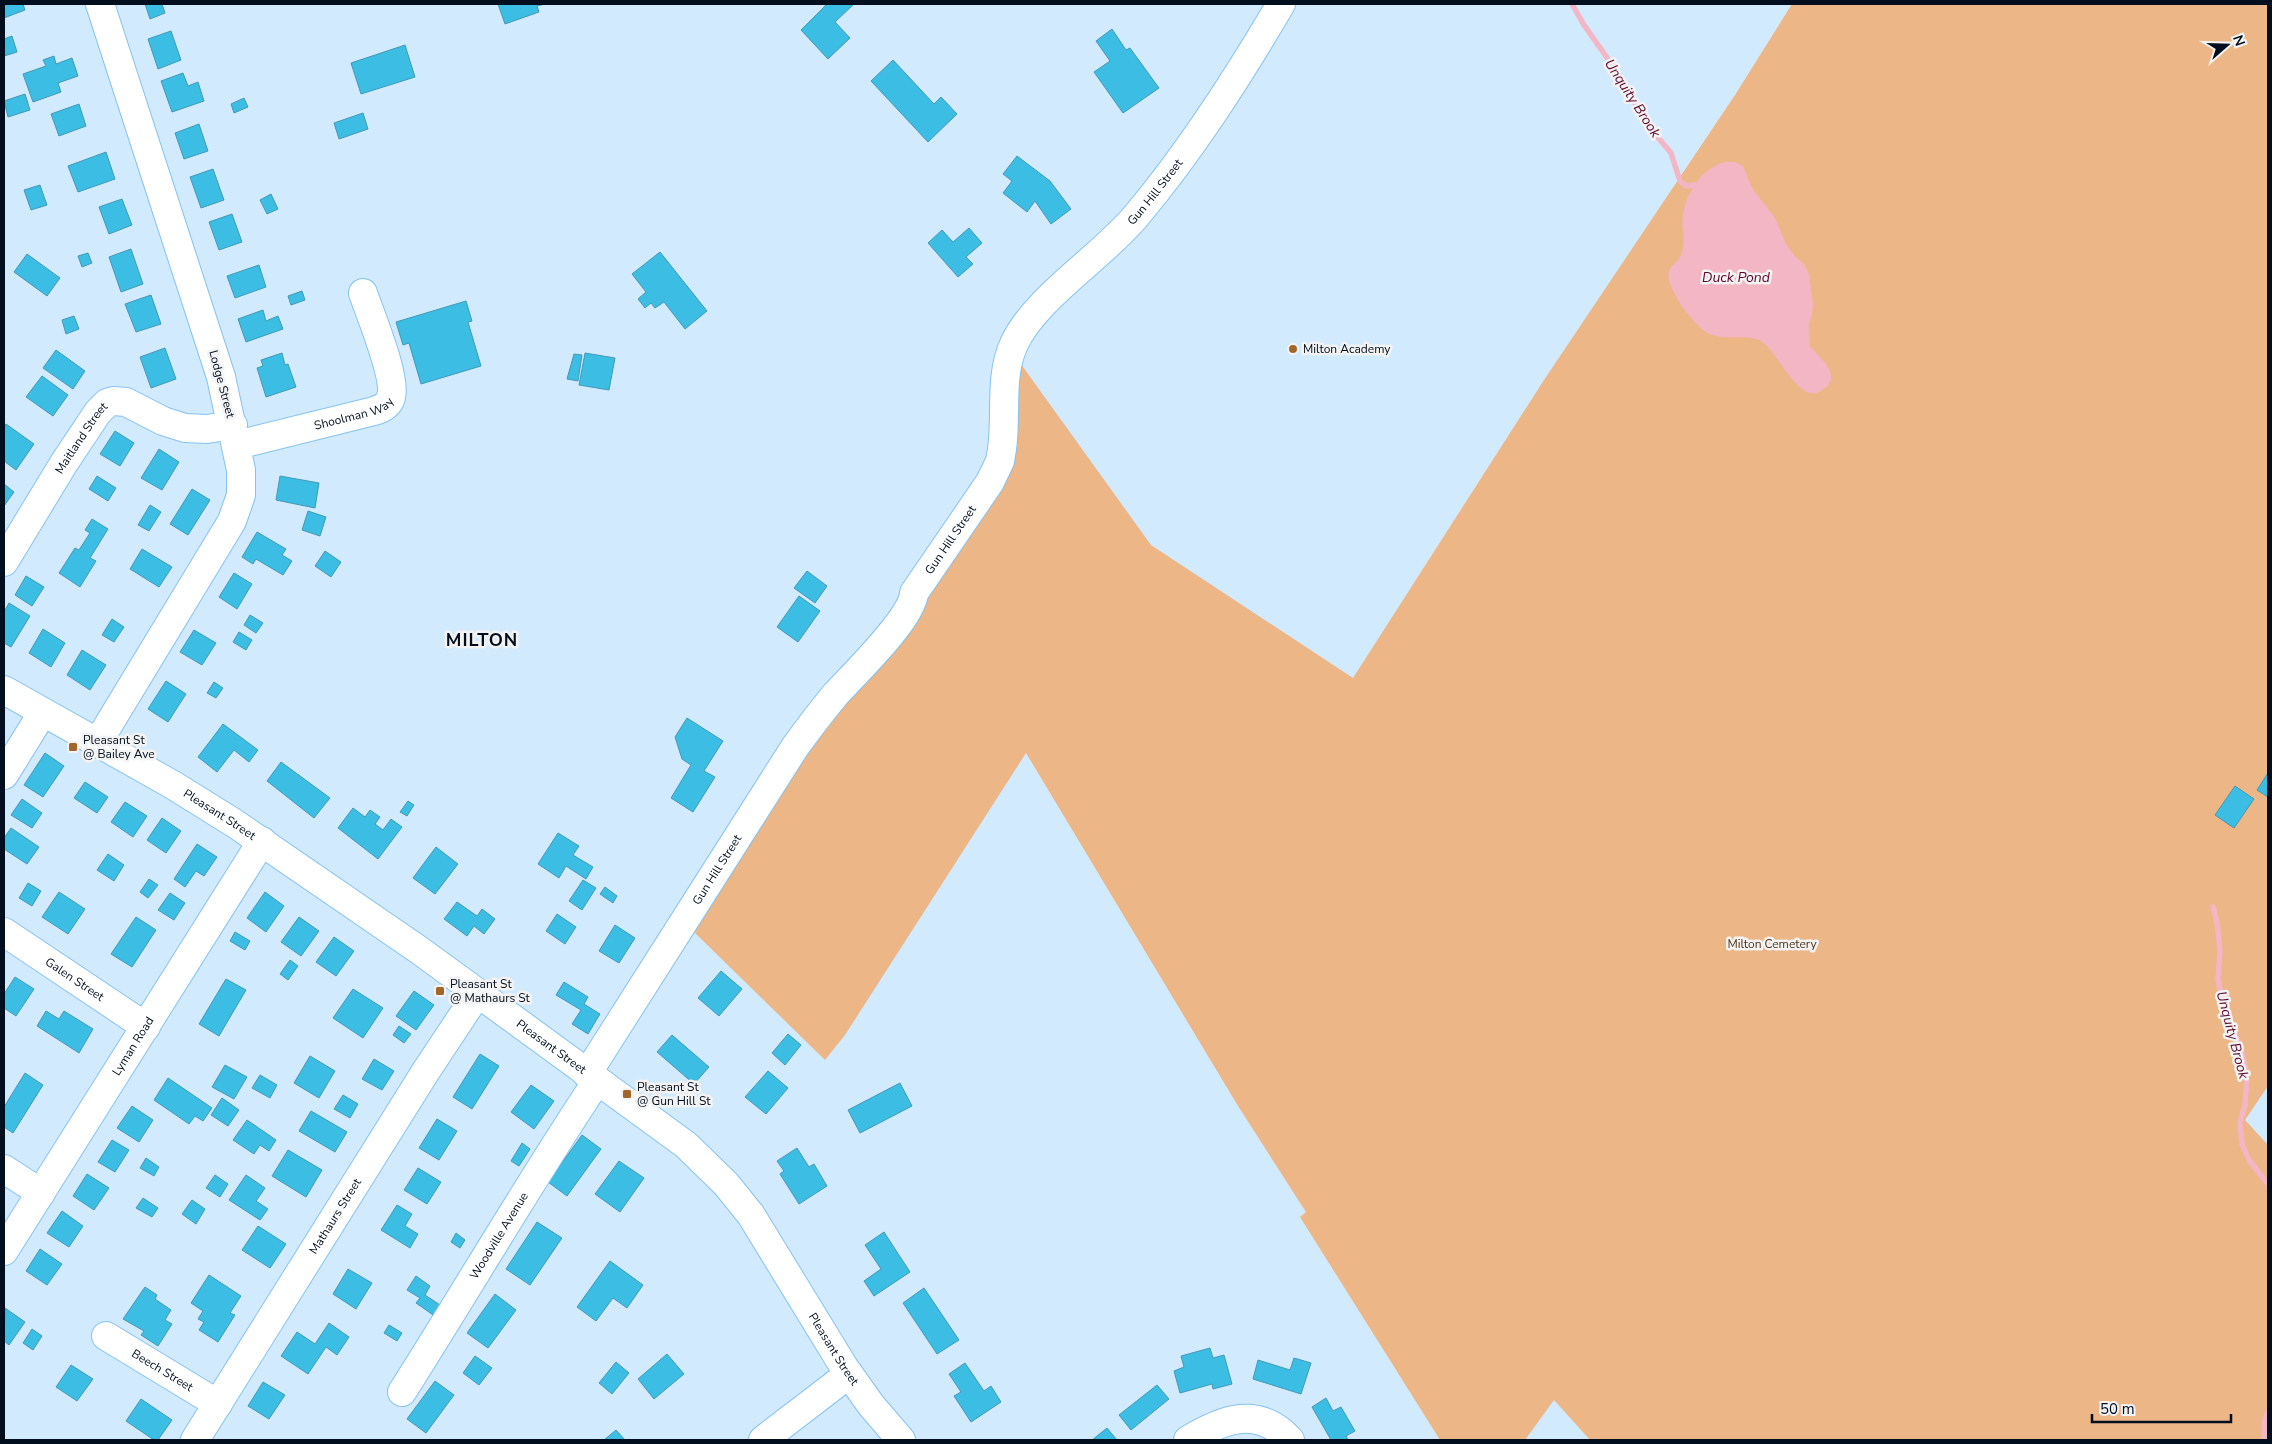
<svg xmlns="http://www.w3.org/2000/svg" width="2272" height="1444" viewBox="0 0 2272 1444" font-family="'Nunito Sans',sans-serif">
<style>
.green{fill:#ecb686}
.water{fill:#f3b6c5}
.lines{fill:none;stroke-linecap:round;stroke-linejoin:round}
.stream{stroke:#f3b6c5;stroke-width:5.5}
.building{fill:#3bbde4;stroke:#4399b5}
.minor-casing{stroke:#85c2f1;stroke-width:30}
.minor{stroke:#fff;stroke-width:28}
.poi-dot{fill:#a26628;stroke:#f3f3f3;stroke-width:2}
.labels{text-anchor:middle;stroke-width:5;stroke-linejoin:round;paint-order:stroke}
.street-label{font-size:12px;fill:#000e1e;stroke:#f3f3f3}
.poi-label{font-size:12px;fill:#000e1e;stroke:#f3f3f3;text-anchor:start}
.park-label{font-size:12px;fill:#513315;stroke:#f3f3f3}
.water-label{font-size:14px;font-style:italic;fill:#5f052c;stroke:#f3f3f3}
.district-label{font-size:18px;font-weight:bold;letter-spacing:1px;fill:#000e1e;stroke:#f3f3f3}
</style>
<rect width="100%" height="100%" fill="#d2eafd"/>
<path class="green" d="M 1792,4 L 2268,4 L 2268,1086 L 2245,1120 L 2268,1145 L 2268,1440 L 1590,1440 L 1554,1400 L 1525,1440 L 1440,1440 L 1300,1217 L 1306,1212 L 1238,1106 L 1026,753 L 845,1035 L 825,1060 L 693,931 L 791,770 L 957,551 L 1018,360 L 1151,545 L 1353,678 L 1544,380 L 1735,95 Z"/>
<path class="water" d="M 1724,162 L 1735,162 L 1743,166 L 1752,188 L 1775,218 L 1786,244 L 1794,255 L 1804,264 L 1809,274 L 1813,305 L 1812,315 L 1809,323 L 1810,346 C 1820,358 1845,377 1821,391 C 1798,405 1778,351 1761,341 C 1747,334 1728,340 1712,335 C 1697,331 1672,295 1669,280 C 1666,267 1675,265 1680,257 C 1684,250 1684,239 1683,231 C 1679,203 1697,171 1724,162 Z"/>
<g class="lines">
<g class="stream">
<path d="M 1572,4 L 1584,25 L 1622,79 L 1645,122 L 1671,153 L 1680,181 L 1686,186 L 1694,185"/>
<path d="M 2213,907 L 2217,922 L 2220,951 L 2218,980 L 2222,997 L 2241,1050 L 2247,1075 L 2245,1105 L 2240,1122 L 2242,1144 L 2249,1160 L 2268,1184"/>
<path d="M 2264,1440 L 2265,1419 L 2268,1412"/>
</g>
</g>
<g class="building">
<path d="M 4,4 L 23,4 L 25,10 L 4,18 Z"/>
<path d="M 145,4 L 162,4 L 165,13 L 150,19 Z"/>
<path d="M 498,4 L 545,4 L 537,6 L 539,12 L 505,24 Z"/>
<path d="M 824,4 L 854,4 L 835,22 L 850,38 L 828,59 L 801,30 L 826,5 Z"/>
<path d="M 1112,29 L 1126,50 L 1130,48 L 1159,88 L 1123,113 L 1094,72 L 1110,61 L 1096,41 Z"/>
<path d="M 171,31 L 181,60 L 158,69 L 148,39 Z"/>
<path d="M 12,36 L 17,52 L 4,56 L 4,39 Z"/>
<path d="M 405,45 L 415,77 L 361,94 L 351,63 Z"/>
<path d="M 54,56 L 56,64 L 72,58 L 78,76 L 58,83 L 61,92 L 33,102 L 23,74 L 46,66 L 43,60 Z"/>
<path d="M 893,60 L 934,104 L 941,97 L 957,114 L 928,142 L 871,81 Z"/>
<path d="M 183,73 L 188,86 L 198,82 L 204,101 L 172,112 L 161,81 Z"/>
<path d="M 25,94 L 30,110 L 8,117 L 4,101 Z"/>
<path d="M 244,98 L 248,107 L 234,113 L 231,104 Z"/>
<path d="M 79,104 L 86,126 L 59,136 L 51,114 Z"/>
<path d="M 363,113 L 368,129 L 339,139 L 334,123 Z"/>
<path d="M 199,124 L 208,151 L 184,159 L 175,133 Z"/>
<path d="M 106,152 L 115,179 L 78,192 L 68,166 Z"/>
<path d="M 1017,156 L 1050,181 L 1071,209 L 1051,224 L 1035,201 L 1027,212 L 1003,193 L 1012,181 L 1003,174 Z"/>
<path d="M 213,169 L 224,200 L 201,208 L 190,177 Z"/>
<path d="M 40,185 L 47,205 L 31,210 L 24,190 Z"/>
<path d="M 271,194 L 278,209 L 267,214 L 260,200 Z"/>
<path d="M 122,199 L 132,225 L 109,234 L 99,207 Z"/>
<path d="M 232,214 L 242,242 L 219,250 L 209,222 Z"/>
<path d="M 969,228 L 982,243 L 966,257 L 973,264 L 958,277 L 928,243 L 942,230 L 953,242 Z"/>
<path d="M 131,249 L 143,284 L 121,292 L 109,257 Z"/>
<path d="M 660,252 L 707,311 L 685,329 L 664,302 L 655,308 L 651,303 L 645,308 L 638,299 L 646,292 L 632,274 Z"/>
<path d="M 88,253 L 92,263 L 82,267 L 78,256 Z"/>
<path d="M 27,254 L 60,278 L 47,296 L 14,272 Z"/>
<path d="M 259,265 L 266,287 L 235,298 L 227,276 Z"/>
<path d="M 302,291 L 305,300 L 291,305 L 288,296 Z"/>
<path d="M 151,295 L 161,324 L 136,332 L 125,304 Z"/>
<path d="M 466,301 L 472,321 L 468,322 L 481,366 L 421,384 L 409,343 L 403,345 L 396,322 Z"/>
<path d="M 263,310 L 266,321 L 278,316 L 283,329 L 246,342 L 238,319 Z"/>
<path d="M 74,316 L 79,329 L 66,334 L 62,320 Z"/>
<path d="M 165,348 L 176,379 L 151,388 L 140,357 Z"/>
<path d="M 56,350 L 85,371 L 73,389 L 43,368 Z"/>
<path d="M 282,353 L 285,365 L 288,364 L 296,387 L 266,397 L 257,368 L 263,366 L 261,360 Z"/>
<path d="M 585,353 L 615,358 L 609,390 L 579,385 Z"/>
<path d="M 574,354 L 582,355 L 578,381 L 567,379 Z"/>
<path d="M 42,376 L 68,395 L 53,416 L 26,397 Z"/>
<path d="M 6,424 L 34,444 L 16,470 L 4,461 L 4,428 Z"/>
<path d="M 115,431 L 134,443 L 120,466 L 100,454 Z"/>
<path d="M 159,449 L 179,462 L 162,490 L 141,478 Z"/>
<path d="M 97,476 L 116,488 L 108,501 L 89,489 Z"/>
<path d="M 280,476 L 319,483 L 315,508 L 276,500 Z"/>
<path d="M 4,484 L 14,492 L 4,506 Z"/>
<path d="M 192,489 L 210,500 L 188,535 L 170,524 Z"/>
<path d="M 150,505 L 161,512 L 149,531 L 138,525 Z"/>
<path d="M 308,511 L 326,517 L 320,536 L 302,530 Z"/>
<path d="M 92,519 L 108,529 L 90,558 L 96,561 L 80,587 L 59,573 L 75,548 L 79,550 L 90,533 L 85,530 Z"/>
<path d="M 257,532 L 286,549 L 282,555 L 292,561 L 283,575 L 256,559 L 253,564 L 242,557 Z"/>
<path d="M 142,549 L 172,567 L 159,587 L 130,569 Z"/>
<path d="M 325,551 L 341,562 L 331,577 L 315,566 Z"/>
<path d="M 807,571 L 827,586 L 815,603 L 794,588 Z"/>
<path d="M 234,573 L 252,584 L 237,609 L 219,597 Z"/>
<path d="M 26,576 L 44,587 L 32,606 L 15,595 Z"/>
<path d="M 799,596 L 820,611 L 798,642 L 777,627 Z"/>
<path d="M 9,603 L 30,616 L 11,647 L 4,643 L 4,612 Z"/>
<path d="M 250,615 L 263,623 L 256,633 L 244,625 Z"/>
<path d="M 112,619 L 124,627 L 114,642 L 102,635 Z"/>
<path d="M 43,629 L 65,643 L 51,667 L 29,653 Z"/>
<path d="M 194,630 L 216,643 L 202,665 L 180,652 Z"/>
<path d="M 239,632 L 252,640 L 246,650 L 233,642 Z"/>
<path d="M 82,650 L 106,665 L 90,690 L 67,675 Z"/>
<path d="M 166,681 L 186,694 L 168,722 L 148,709 Z"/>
<path d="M 214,682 L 223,688 L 216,698 L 207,693 Z"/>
<path d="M 687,718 L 723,741 L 704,771 L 715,777 L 693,812 L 671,798 L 691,765 L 682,759 L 675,737 Z"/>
<path d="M 223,724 L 258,750 L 249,762 L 234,750 L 217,772 L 198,757 Z"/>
<path d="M 45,753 L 64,766 L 43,797 L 24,785 Z"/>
<path d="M 281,762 L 330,798 L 314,818 L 267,781 Z"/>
<path d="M 2268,773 L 2268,797 L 2257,790 Z"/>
<path d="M 85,782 L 108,797 L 97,813 L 74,798 Z"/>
<path d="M 2235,786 L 2254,799 L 2234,828 L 2215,815 Z"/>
<path d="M 22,799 L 42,813 L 32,828 L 11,815 Z"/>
<path d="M 408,801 L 414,805 L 407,816 L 400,812 Z"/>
<path d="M 125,802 L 147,816 L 133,837 L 111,822 Z"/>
<path d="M 353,808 L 365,817 L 370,810 L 380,817 L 375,824 L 383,830 L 391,819 L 402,827 L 378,859 L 338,828 Z"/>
<path d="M 162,818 L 181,831 L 166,853 L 147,840 Z"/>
<path d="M 11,828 L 39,847 L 27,864 L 4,849 L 4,838 Z"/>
<path d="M 558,833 L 579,846 L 573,855 L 593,867 L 586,879 L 566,866 L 559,878 L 538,864 Z"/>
<path d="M 197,844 L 217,857 L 204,876 L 196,871 L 185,887 L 174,879 Z"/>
<path d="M 436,847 L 458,864 L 435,894 L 413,878 Z"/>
<path d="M 108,854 L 124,865 L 114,881 L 97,870 Z"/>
<path d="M 149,879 L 158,885 L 148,898 L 140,892 Z"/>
<path d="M 583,880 L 596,888 L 582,910 L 569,901 Z"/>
<path d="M 28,883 L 41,891 L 32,906 L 19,898 Z"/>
<path d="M 605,887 L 617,896 L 613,903 L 600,894 Z"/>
<path d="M 59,892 L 85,909 L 68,934 L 42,917 Z"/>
<path d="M 265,892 L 284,906 L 266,932 L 247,918 Z"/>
<path d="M 170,893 L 185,903 L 174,920 L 158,910 Z"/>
<path d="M 457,902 L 477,916 L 482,909 L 495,919 L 484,934 L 474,926 L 467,936 L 444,919 Z"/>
<path d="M 557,914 L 576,927 L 565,944 L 546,931 Z"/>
<path d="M 136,917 L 156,930 L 132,967 L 111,954 Z"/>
<path d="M 299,917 L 319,931 L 301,956 L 281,942 Z"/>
<path d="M 615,925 L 635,938 L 619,963 L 599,951 Z"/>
<path d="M 235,932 L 250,941 L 245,950 L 230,941 Z"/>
<path d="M 334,937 L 354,951 L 336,976 L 316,962 Z"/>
<path d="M 290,960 L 298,966 L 288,980 L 280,974 Z"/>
<path d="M 721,971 L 742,989 L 719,1016 L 698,998 Z"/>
<path d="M 15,977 L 34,989 L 16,1016 L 4,1008 L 4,994 Z"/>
<path d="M 226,979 L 246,990 L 219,1036 L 199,1024 Z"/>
<path d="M 564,982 L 588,997 L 584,1004 L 600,1014 L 588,1034 L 572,1024 L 581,1010 L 556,995 Z"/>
<path d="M 353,989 L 383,1008 L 363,1038 L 333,1018 Z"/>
<path d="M 414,991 L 434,1005 L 416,1030 L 396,1016 Z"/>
<path d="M 46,1011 L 59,1019 L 64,1011 L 93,1029 L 79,1053 L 37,1026 Z"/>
<path d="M 399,1026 L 411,1034 L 404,1043 L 393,1035 Z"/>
<path d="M 788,1034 L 801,1045 L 785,1065 L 772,1053 Z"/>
<path d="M 672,1035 L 709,1067 L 694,1084 L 657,1052 Z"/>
<path d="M 480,1054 L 499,1066 L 472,1109 L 453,1097 Z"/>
<path d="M 310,1056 L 335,1071 L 319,1098 L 294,1083 Z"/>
<path d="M 374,1059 L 394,1071 L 382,1090 L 362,1079 Z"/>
<path d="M 225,1065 L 247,1077 L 234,1099 L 212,1087 Z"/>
<path d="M 768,1071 L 788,1088 L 766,1114 L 745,1097 Z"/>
<path d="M 25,1073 L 43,1085 L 13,1133 L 4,1127 L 4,1107 Z"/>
<path d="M 260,1075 L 277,1085 L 270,1098 L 252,1088 Z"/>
<path d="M 168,1078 L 212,1108 L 203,1121 L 195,1116 L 189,1124 L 154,1100 Z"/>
<path d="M 900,1083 L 912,1106 L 860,1133 L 848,1110 Z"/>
<path d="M 531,1085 L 554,1101 L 534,1129 L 511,1112 Z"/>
<path d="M 343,1095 L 358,1104 L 350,1118 L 334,1109 Z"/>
<path d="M 222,1098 L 239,1110 L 228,1126 L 211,1115 Z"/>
<path d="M 132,1106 L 153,1120 L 139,1142 L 117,1128 Z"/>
<path d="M 311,1111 L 347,1132 L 335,1152 L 299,1131 Z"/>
<path d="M 437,1119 L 457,1131 L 439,1160 L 419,1148 Z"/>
<path d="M 247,1120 L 276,1140 L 269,1151 L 260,1145 L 254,1154 L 233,1140 Z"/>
<path d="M 582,1135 L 601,1149 L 567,1196 L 548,1182 Z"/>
<path d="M 112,1140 L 129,1150 L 115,1172 L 98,1162 Z"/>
<path d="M 522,1143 L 530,1149 L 519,1166 L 511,1161 Z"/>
<path d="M 797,1148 L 809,1167 L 814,1164 L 827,1186 L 799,1204 L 780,1174 L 784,1171 L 777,1161 Z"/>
<path d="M 288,1150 L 322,1170 L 306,1197 L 272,1176 Z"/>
<path d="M 146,1158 L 159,1167 L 154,1176 L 140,1168 Z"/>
<path d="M 619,1161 L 644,1178 L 620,1212 L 595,1194 Z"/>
<path d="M 418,1168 L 441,1182 L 427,1204 L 404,1190 Z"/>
<path d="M 87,1174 L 109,1188 L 94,1210 L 73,1196 Z"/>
<path d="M 215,1175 L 228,1184 L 220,1197 L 206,1188 Z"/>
<path d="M 246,1175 L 265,1188 L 256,1201 L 268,1209 L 260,1220 L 229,1200 Z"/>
<path d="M 143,1198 L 158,1208 L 152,1217 L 136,1208 Z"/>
<path d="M 192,1200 L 205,1209 L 196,1224 L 182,1214 Z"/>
<path d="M 397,1205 L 412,1214 L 405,1226 L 418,1234 L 410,1248 L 381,1230 Z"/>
<path d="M 62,1211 L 83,1226 L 69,1247 L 47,1233 Z"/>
<path d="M 537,1222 L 562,1238 L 530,1285 L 506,1269 Z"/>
<path d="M 258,1226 L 286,1244 L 270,1268 L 242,1250 Z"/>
<path d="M 884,1232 L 910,1272 L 874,1296 L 864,1281 L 881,1269 L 865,1245 Z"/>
<path d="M 456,1233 L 465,1240 L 460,1248 L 451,1242 Z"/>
<path d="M 40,1249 L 62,1264 L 47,1285 L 26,1271 Z"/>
<path d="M 610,1261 L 643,1285 L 627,1308 L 613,1298 L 596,1321 L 577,1307 Z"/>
<path d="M 348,1269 L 372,1283 L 356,1309 L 333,1294 Z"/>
<path d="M 209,1275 L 241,1296 L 230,1313 L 235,1315 L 218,1342 L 199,1330 L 204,1322 L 198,1319 L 203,1311 L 191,1303 Z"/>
<path d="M 416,1276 L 430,1286 L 425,1295 L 443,1307 L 436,1317 L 416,1303 L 420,1298 L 407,1290 Z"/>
<path d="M 145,1287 L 157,1295 L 155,1299 L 171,1310 L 165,1320 L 172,1324 L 158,1346 L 141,1335 L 144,1331 L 123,1319 Z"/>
<path d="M 924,1288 L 959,1340 L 937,1354 L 903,1303 Z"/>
<path d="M 495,1294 L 516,1310 L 488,1348 L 467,1333 Z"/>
<path d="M 5,1308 L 25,1322 L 9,1345 L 4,1341 Z"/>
<path d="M 329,1323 L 349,1337 L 337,1355 L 326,1347 L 308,1374 L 281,1356 L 297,1332 L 315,1344 Z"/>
<path d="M 389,1325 L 402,1333 L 397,1341 L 384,1333 Z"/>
<path d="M 32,1329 L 42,1336 L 33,1350 L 23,1343 Z"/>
<path d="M 1210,1348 L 1213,1358 L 1224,1355 L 1232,1384 L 1213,1389 L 1212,1384 L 1180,1393 L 1174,1371 L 1184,1367 L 1181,1356 Z"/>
<path d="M 667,1354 L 684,1374 L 654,1399 L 638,1379 Z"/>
<path d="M 475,1356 L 492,1368 L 479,1385 L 463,1373 Z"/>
<path d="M 1294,1358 L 1311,1363 L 1301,1394 L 1253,1379 L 1258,1360 L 1290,1370 Z"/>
<path d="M 616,1362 L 629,1373 L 612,1394 L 599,1383 Z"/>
<path d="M 965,1363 L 984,1391 L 991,1386 L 1001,1402 L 971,1422 L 954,1396 L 961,1392 L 949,1374 Z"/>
<path d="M 71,1365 L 93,1379 L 77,1401 L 56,1387 Z"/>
<path d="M 435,1381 L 454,1395 L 426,1433 L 407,1419 Z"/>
<path d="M 263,1382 L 285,1395 L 269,1419 L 248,1406 Z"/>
<path d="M 1157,1385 L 1169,1399 L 1131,1430 L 1119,1415 Z"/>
<path d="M 1326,1398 L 1333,1411 L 1341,1407 L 1355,1431 L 1346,1436 L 1348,1440 L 1331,1440 L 1312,1407 Z"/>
<path d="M 141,1399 L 172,1420 L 158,1440 L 154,1440 L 126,1421 Z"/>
<path d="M 1107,1428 L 1117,1440 L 1092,1440 Z"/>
<path d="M 616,1430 L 625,1440 L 604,1440 Z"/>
</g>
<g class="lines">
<g class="minor-casing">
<g id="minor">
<path id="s1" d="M 237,445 L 374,411 C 381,409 389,405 391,397 C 397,378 370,314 363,293"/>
<path id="s2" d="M 4,562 L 64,463 L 98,412 L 107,403 L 113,401 L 126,402 L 163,421 L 185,428 L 207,429 L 233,425"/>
<path id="s3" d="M 4,690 L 173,785 L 234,823 L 419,950 L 686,1145 L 726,1184 L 751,1215 L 844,1367 L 871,1405 L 901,1440"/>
<path d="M 98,742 L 232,521 L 241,495 L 241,470 L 221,377 L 100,4"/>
<path d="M 4,775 L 43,712"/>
<path id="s4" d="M 4,932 L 146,1027"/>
<path id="s5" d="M 587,1074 L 795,747 C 808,729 821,712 835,695 C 854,674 912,619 914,593 L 990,482 L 1000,461 L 1002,449 C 1007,415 999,376 1014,344 C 1035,298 1102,257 1136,216 C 1191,151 1238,77 1281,4"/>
<path d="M 4,1169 L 41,1193"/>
<path id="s6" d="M 4,1251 L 262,841"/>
<path id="s7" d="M 106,1336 L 218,1404"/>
<path id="s8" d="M 402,1392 C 468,1288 529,1183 597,1081"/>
<path id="s9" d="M 195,1440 L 426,1071 L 477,994"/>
<path d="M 763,1440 L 849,1374"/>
<path d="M 1188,1440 C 1223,1419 1258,1405 1290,1440"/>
</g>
</g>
<use href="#minor" class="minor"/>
</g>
<g class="poi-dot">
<circle cx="1293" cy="349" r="5"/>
<rect x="68" y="742" width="10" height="10" rx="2.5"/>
<rect x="435" y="986" width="10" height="10" rx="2.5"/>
<rect x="622" y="1089" width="10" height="10" rx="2.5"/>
</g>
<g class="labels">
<g class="street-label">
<text dy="4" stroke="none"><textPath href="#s5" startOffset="1068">Gun Hill Street</textPath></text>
<text transform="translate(222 384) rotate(75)" y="4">Lodge Street</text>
<text dy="4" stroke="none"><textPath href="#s1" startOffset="121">Shoolman Way</textPath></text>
<text dy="4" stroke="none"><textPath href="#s2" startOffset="146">Maitland Street</textPath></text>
<text dy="4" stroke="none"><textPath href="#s5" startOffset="648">Gun Hill Street</textPath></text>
<text dy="4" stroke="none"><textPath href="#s3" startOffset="249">Pleasant Street</textPath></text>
<text dy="4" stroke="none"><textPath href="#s5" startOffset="242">Gun Hill Street</textPath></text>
<text dy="4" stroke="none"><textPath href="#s4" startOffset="85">Galen Street</textPath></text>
<text dy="4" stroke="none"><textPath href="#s6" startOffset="242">Lyman Road</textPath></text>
<text dy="4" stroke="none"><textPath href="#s3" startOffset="654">Pleasant Street</textPath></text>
<text dy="4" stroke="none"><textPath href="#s9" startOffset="264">Mathaurs Street</textPath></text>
<text dy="4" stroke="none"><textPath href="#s8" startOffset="184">Woodville Avenue</textPath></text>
<text dy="4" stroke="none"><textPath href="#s3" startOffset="1074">Pleasant Street</textPath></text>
<text dy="4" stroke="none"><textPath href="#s7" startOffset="66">Beech Street</textPath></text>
</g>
<g class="poi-label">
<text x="1303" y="353">Milton Academy</text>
<text x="83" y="744">Pleasant St<tspan x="83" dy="14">@ Bailey Ave</tspan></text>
<text x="450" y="988">Pleasant St<tspan x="450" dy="14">@ Mathaurs St</tspan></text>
<text x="637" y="1091">Pleasant St<tspan x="637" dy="14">@ Gun Hill St</tspan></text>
</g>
<g class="park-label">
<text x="1772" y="948">Milton Cemetery</text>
</g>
<g class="water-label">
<text transform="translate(1633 98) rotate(57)" y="5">Unquity Brook</text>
<text x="1736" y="282">Duck Pond</text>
<text transform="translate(2233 1035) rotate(75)" y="5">Unquity Brook</text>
</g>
<g class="district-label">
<text x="482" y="646">MILTON</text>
</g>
</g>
<rect width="2272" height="1444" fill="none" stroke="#000e1e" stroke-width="10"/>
<g transform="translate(2227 45) rotate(70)" stroke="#f3f3f3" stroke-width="4" paint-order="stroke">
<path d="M0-4L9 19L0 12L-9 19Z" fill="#000e1e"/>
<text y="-8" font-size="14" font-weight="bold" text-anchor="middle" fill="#000e1e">N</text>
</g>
<path d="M2092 1414v8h139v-8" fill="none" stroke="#000e1e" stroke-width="2.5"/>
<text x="2100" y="1414" font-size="15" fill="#000e1e" stroke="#f3f3f3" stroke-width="4" paint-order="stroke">50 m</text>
</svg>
